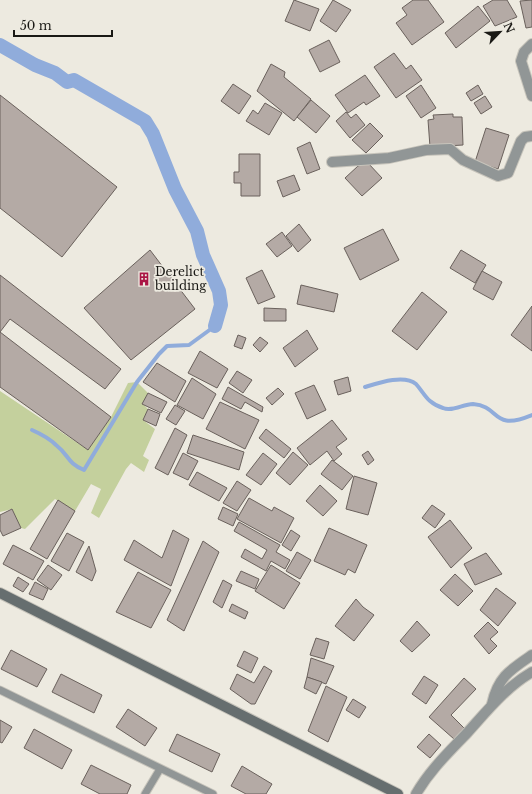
<svg xmlns="http://www.w3.org/2000/svg" width="532" height="794" viewBox="0 0 532 794" font-family="'Libre Baskerville',serif">
<style>
.green{fill:#c4d09d}
.lines{fill:none;stroke-linecap:round;stroke-linejoin:round}
.stream{stroke:#90acdb;stroke-width:4}
.canal{stroke:#90acdb;stroke-width:14}
.building{fill:#b4aaa5;stroke:#6a615c}
.lane-casing{stroke:#c7c4bb;stroke-width:9}
.street-casing{stroke:#c7c4bb;stroke-width:12}
.secondary-casing{stroke:#c7c4bb;stroke-width:12}
.lane{stroke:#919696;stroke-width:7}
.street{stroke:#919696;stroke-width:10}
.secondary{stroke:#666e6f;stroke-width:10}
.labels{text-anchor:middle;stroke-width:3.5;stroke-linejoin:round;paint-order:stroke}
.poi-label{font-size:12px;fill:#1a1915;stroke:#edeae0;text-anchor:start}
</style>
<rect width="100%" height="100%" fill="#edeae0"/>
<path class="green" d="M 137,382 L 148,393 L 143,404 L 148,409 L 143,420 L 155,429 L 143,456 L 149,460 L 144,472 L 131,463 L 126,469 L 99,518 L 91,513 L 101,489 L 91,484 L 75,511 L 55,499 L 25,529 L 21,528 L 12,509 L 0,512 L 0,391 L 88,450 L 111,417 L 128,383 Z"/>
<g class="lines">
<g class="stream">
<path d="M 365,387 C 378,383 404,374 416,384 C 425,394 427,403 443,408 C 452,412 463,404 473,404 C 501,406 491,432 532,415"/>
<path d="M 32,430 C 41,434 49,438 56,445 C 69,455 67,463 84,470 L 137,382 L 159,354 L 167,346 L 189,345 L 215,326"/>
</g>
<path class="canal" d="M 0,45 L 35,65 L 55,73 L 67,82 L 74,80 L 145,121 L 153,134 L 175,189 L 197,231 L 203,255 L 219,291 L 221,305 L 215,326"/>
</g>
<g class="building">
<path d="M 294,0 L 319,9 L 310,31 L 285,21 Z"/>
<path d="M 333,0 L 351,10 L 336,32 L 320,21 Z"/>
<path d="M 413,0 L 428,0 L 444,22 L 412,45 L 396,23 L 407,15 L 402,8 Z"/>
<path d="M 493,0 L 507,0 L 517,17 L 495,26 L 483,6 Z"/>
<path d="M 532,0 L 532,27 L 526,28 L 520,1 Z"/>
<path d="M 478,6 L 490,21 L 456,48 L 445,33 Z"/>
<path d="M 329,40 L 340,62 L 320,72 L 309,50 Z"/>
<path d="M 394,53 L 406,69 L 411,65 L 422,80 L 396,98 L 374,67 Z"/>
<path d="M 271,64 L 285,72 L 284,77 L 311,99 L 294,121 L 257,91 Z"/>
<path d="M 365,75 L 380,96 L 366,105 L 364,102 L 348,113 L 335,95 Z"/>
<path d="M 233,84 L 251,96 L 239,114 L 221,101 Z"/>
<path d="M 421,85 L 436,108 L 421,118 L 406,96 Z"/>
<path d="M 478,85 L 483,94 L 471,101 L 466,93 Z"/>
<path d="M 0,95 L 117,187 L 62,257 L 0,208 Z"/>
<path d="M 485,96 L 492,107 L 481,114 L 474,103 Z"/>
<path d="M 311,100 L 330,116 L 316,133 L 297,117 Z"/>
<path d="M 265,103 L 282,113 L 269,135 L 246,121 L 253,110 L 258,114 Z"/>
<path d="M 346,112 L 351,118 L 356,114 L 365,125 L 350,138 L 336,121 Z"/>
<path d="M 453,114 L 453,117 L 462,117 L 463,145 L 430,147 L 428,120 L 434,119 L 433,115 Z"/>
<path d="M 370,123 L 383,136 L 366,153 L 352,140 Z"/>
<path d="M 486,128 L 509,135 L 498,169 L 475,162 Z"/>
<path d="M 310,142 L 320,169 L 307,174 L 297,148 Z"/>
<path d="M 239,154 L 260,154 L 260,196 L 241,196 L 241,183 L 234,183 L 234,172 L 239,172 Z"/>
<path d="M 368,163 L 382,178 L 362,196 L 345,178 L 358,166 Z"/>
<path d="M 294,175 L 300,190 L 283,197 L 277,181 Z"/>
<path d="M 299,224 L 311,240 L 298,252 L 286,236 Z"/>
<path d="M 383,229 L 399,260 L 360,280 L 344,248 Z"/>
<path d="M 282,232 L 292,246 L 277,257 L 266,244 Z"/>
<path d="M 150,250 L 195,309 L 131,360 L 84,308 Z"/>
<path d="M 461,250 L 486,265 L 475,283 L 450,268 Z"/>
<path d="M 262,270 L 275,297 L 258,304 L 246,278 Z"/>
<path d="M 482,271 L 502,282 L 493,300 L 473,289 Z"/>
<path d="M 0,275 L 121,369 L 105,389 L 10,319 L 0,332 L 111,417 L 88,450 L 0,387 Z"/>
<path d="M 301,285 L 338,294 L 334,312 L 297,304 Z"/>
<path d="M 422,292 L 447,312 L 417,350 L 392,331 Z"/>
<path d="M 532,306 L 532,351 L 511,335 Z"/>
<path d="M 264,308 L 286,309 L 286,321 L 264,321 Z"/>
<path d="M 307,330 L 318,349 L 295,367 L 283,348 Z"/>
<path d="M 238,335 L 246,338 L 242,349 L 234,346 Z"/>
<path d="M 260,337 L 268,343 L 260,352 L 253,345 Z"/>
<path d="M 200,351 L 228,369 L 217,388 L 188,373 Z"/>
<path d="M 157,363 L 186,381 L 175,402 L 143,382 Z"/>
<path d="M 237,371 L 252,380 L 243,393 L 229,383 Z"/>
<path d="M 348,377 L 351,391 L 338,395 L 334,381 Z"/>
<path d="M 192,378 L 216,394 L 203,419 L 177,405 Z"/>
<path d="M 314,385 L 326,410 L 307,419 L 295,393 Z"/>
<path d="M 228,387 L 263,407 L 262,412 L 245,402 L 241,409 L 222,399 Z"/>
<path d="M 278,388 L 284,394 L 272,405 L 266,398 Z"/>
<path d="M 148,393 L 167,402 L 161,413 L 142,404 Z"/>
<path d="M 220,402 L 259,420 L 245,449 L 206,429 Z"/>
<path d="M 175,405 L 185,411 L 176,425 L 166,419 Z"/>
<path d="M 148,409 L 160,414 L 156,426 L 143,420 Z"/>
<path d="M 332,420 L 347,439 L 336,447 L 342,454 L 334,461 L 327,451 L 310,465 L 297,448 Z"/>
<path d="M 175,428 L 187,435 L 168,475 L 155,468 Z"/>
<path d="M 266,429 L 291,449 L 284,458 L 259,438 Z"/>
<path d="M 193,435 L 244,452 L 239,470 L 187,453 Z"/>
<path d="M 368,451 L 374,460 L 368,465 L 362,455 Z"/>
<path d="M 293,452 L 308,465 L 290,485 L 276,473 Z"/>
<path d="M 183,453 L 198,461 L 188,480 L 173,473 Z"/>
<path d="M 263,453 L 277,464 L 261,485 L 246,475 Z"/>
<path d="M 332,460 L 353,476 L 342,490 L 321,474 Z"/>
<path d="M 197,472 L 227,488 L 219,501 L 189,485 Z"/>
<path d="M 354,476 L 377,483 L 368,515 L 346,509 Z"/>
<path d="M 237,481 L 251,490 L 237,511 L 223,503 Z"/>
<path d="M 320,485 L 337,501 L 323,516 L 306,501 Z"/>
<path d="M 249,498 L 272,511 L 274,507 L 294,518 L 281,543 L 237,519 Z"/>
<path d="M 58,500 L 75,511 L 47,559 L 30,549 Z"/>
<path d="M 432,505 L 445,514 L 435,528 L 422,518 Z"/>
<path d="M 223,507 L 238,514 L 233,526 L 218,519 Z"/>
<path d="M 12,509 L 21,528 L 3,536 L 0,530 L 0,515 Z"/>
<path d="M 450,520 L 472,548 L 451,568 L 428,537 Z"/>
<path d="M 239,522 L 280,545 L 276,552 L 290,560 L 285,569 L 271,561 L 266,571 L 241,557 L 245,549 L 262,559 L 267,550 L 234,531 Z"/>
<path d="M 329,528 L 367,545 L 355,573 L 348,569 L 345,575 L 314,561 Z"/>
<path d="M 173,530 L 189,539 L 171,586 L 124,560 L 134,540 L 162,558 Z"/>
<path d="M 291,530 L 300,536 L 291,551 L 282,545 Z"/>
<path d="M 67,533 L 84,542 L 69,571 L 51,561 Z"/>
<path d="M 203,541 L 219,552 L 184,631 L 167,620 Z"/>
<path d="M 13,545 L 44,561 L 33,580 L 3,564 Z"/>
<path d="M 89,546 L 96,571 L 92,581 L 76,572 Z"/>
<path d="M 297,552 L 311,560 L 300,579 L 286,571 Z"/>
<path d="M 486,553 L 502,574 L 475,585 L 464,564 Z"/>
<path d="M 48,565 L 62,575 L 51,590 L 37,580 Z"/>
<path d="M 271,565 L 300,583 L 284,609 L 255,591 Z"/>
<path d="M 241,571 L 259,579 L 255,589 L 236,581 Z"/>
<path d="M 138,572 L 171,590 L 151,628 L 116,612 Z"/>
<path d="M 455,574 L 473,591 L 458,606 L 440,590 Z"/>
<path d="M 18,577 L 29,584 L 23,592 L 13,586 Z"/>
<path d="M 223,580 L 232,585 L 222,608 L 213,602 Z"/>
<path d="M 35,582 L 48,589 L 43,600 L 29,594 Z"/>
<path d="M 496,588 L 516,603 L 498,626 L 480,610 Z"/>
<path d="M 356,599 L 363,607 L 374,615 L 354,641 L 335,626 Z"/>
<path d="M 232,604 L 248,612 L 245,619 L 229,611 Z"/>
<path d="M 417,621 L 430,635 L 412,652 L 400,641 Z"/>
<path d="M 488,622 L 498,632 L 490,639 L 497,646 L 489,654 L 474,636 Z"/>
<path d="M 316,638 L 329,642 L 324,659 L 310,655 Z"/>
<path d="M 11,650 L 47,669 L 37,687 L 1,669 Z"/>
<path d="M 244,651 L 258,658 L 251,673 L 237,666 Z"/>
<path d="M 311,658 L 334,666 L 326,684 L 307,677 Z"/>
<path d="M 264,666 L 272,671 L 255,704 L 251,704 L 230,689 L 237,674 L 254,683 Z"/>
<path d="M 61,674 L 102,695 L 94,713 L 52,692 Z"/>
<path d="M 424,676 L 438,685 L 426,704 L 412,694 Z"/>
<path d="M 307,677 L 322,682 L 316,694 L 304,688 Z"/>
<path d="M 464,678 L 476,689 L 451,715 L 464,728 L 454,739 L 429,717 Z"/>
<path d="M 326,686 L 347,697 L 328,742 L 308,731 Z"/>
<path d="M 353,699 L 366,707 L 359,718 L 346,710 Z"/>
<path d="M 128,709 L 157,728 L 145,746 L 116,727 Z"/>
<path d="M 0,720 L 12,727 L 2,743 L 0,742 Z"/>
<path d="M 34,729 L 72,750 L 62,769 L 24,748 Z"/>
<path d="M 177,734 L 220,754 L 212,772 L 169,751 Z"/>
<path d="M 429,734 L 441,745 L 430,758 L 417,747 Z"/>
<path d="M 91,765 L 131,785 L 127,794 L 100,794 L 81,784 Z"/>
<path d="M 242,766 L 272,784 L 266,794 L 246,794 L 231,786 Z"/>
</g>
<g class="lines">
<g class="lane-casing">
<g id="lane">
<path d="M 0,690 L 213,794"/>
<path d="M 145,794 L 160,769"/>
</g>
</g>
<g class="street-casing">
<g id="street">
<path d="M 532,44 L 524,52 L 521,61 L 532,96"/>
<path d="M 332,162 L 389,158 L 426,150 L 450,149 L 463,160 L 498,176 L 508,173 L 521,141 L 525,137 L 532,136"/>
<path d="M 492,704 C 498,677 510,670 532,655"/>
<path d="M 416,794 C 430,770 448,753 467,733 C 487,711 506,687 532,672"/>
</g>
</g>
<g class="secondary-casing">
<path id="secondary" d="M 0,593 L 398,794"/>
</g>
<use href="#lane" class="lane"/>
<use href="#street" class="street"/>
<use href="#secondary" class="secondary"/>
</g>
<defs>
<g id="building-bare" transform="scale(1.08)"><path d="M-4-6H4V6H1V3H-1V6H-4ZM-2.5-4.3h1.7v1.8h-1.7ZM.8-4.3h1.7v1.8H.8ZM-2.5-1h1.7V.8h-1.7ZM.8-1h1.7V.8H.8Z" fill="#aa1545" stroke="#edeae0" stroke-width="2.5" paint-order="stroke"/></g>
</defs>
<g fill-rule="evenodd">
<use href="#building-bare" x="144" y="279"/>
</g>
<g class="labels">
<g class="poi-label">
<text x="155" y="276">Derelict<tspan x="155" dy="14">building</tspan></text>
</g>
</g>
<g transform="translate(500 32) rotate(65)" stroke="#edeae0" stroke-width="3" paint-order="stroke">
<path d="M0-3L7 15L0 10L-7 15Z" fill="#1a1915"/>
<text y="-6" font-size="11" font-weight="bold" text-anchor="middle" fill="#1a1915">N</text>
</g>
<path d="M14 30v6h98v-6" fill="none" stroke="#1a1915" stroke-width="2"/>
<text x="20" y="30" font-size="12" fill="#1a1915" stroke="#edeae0" stroke-width="3" paint-order="stroke">50 m</text>
</svg>
